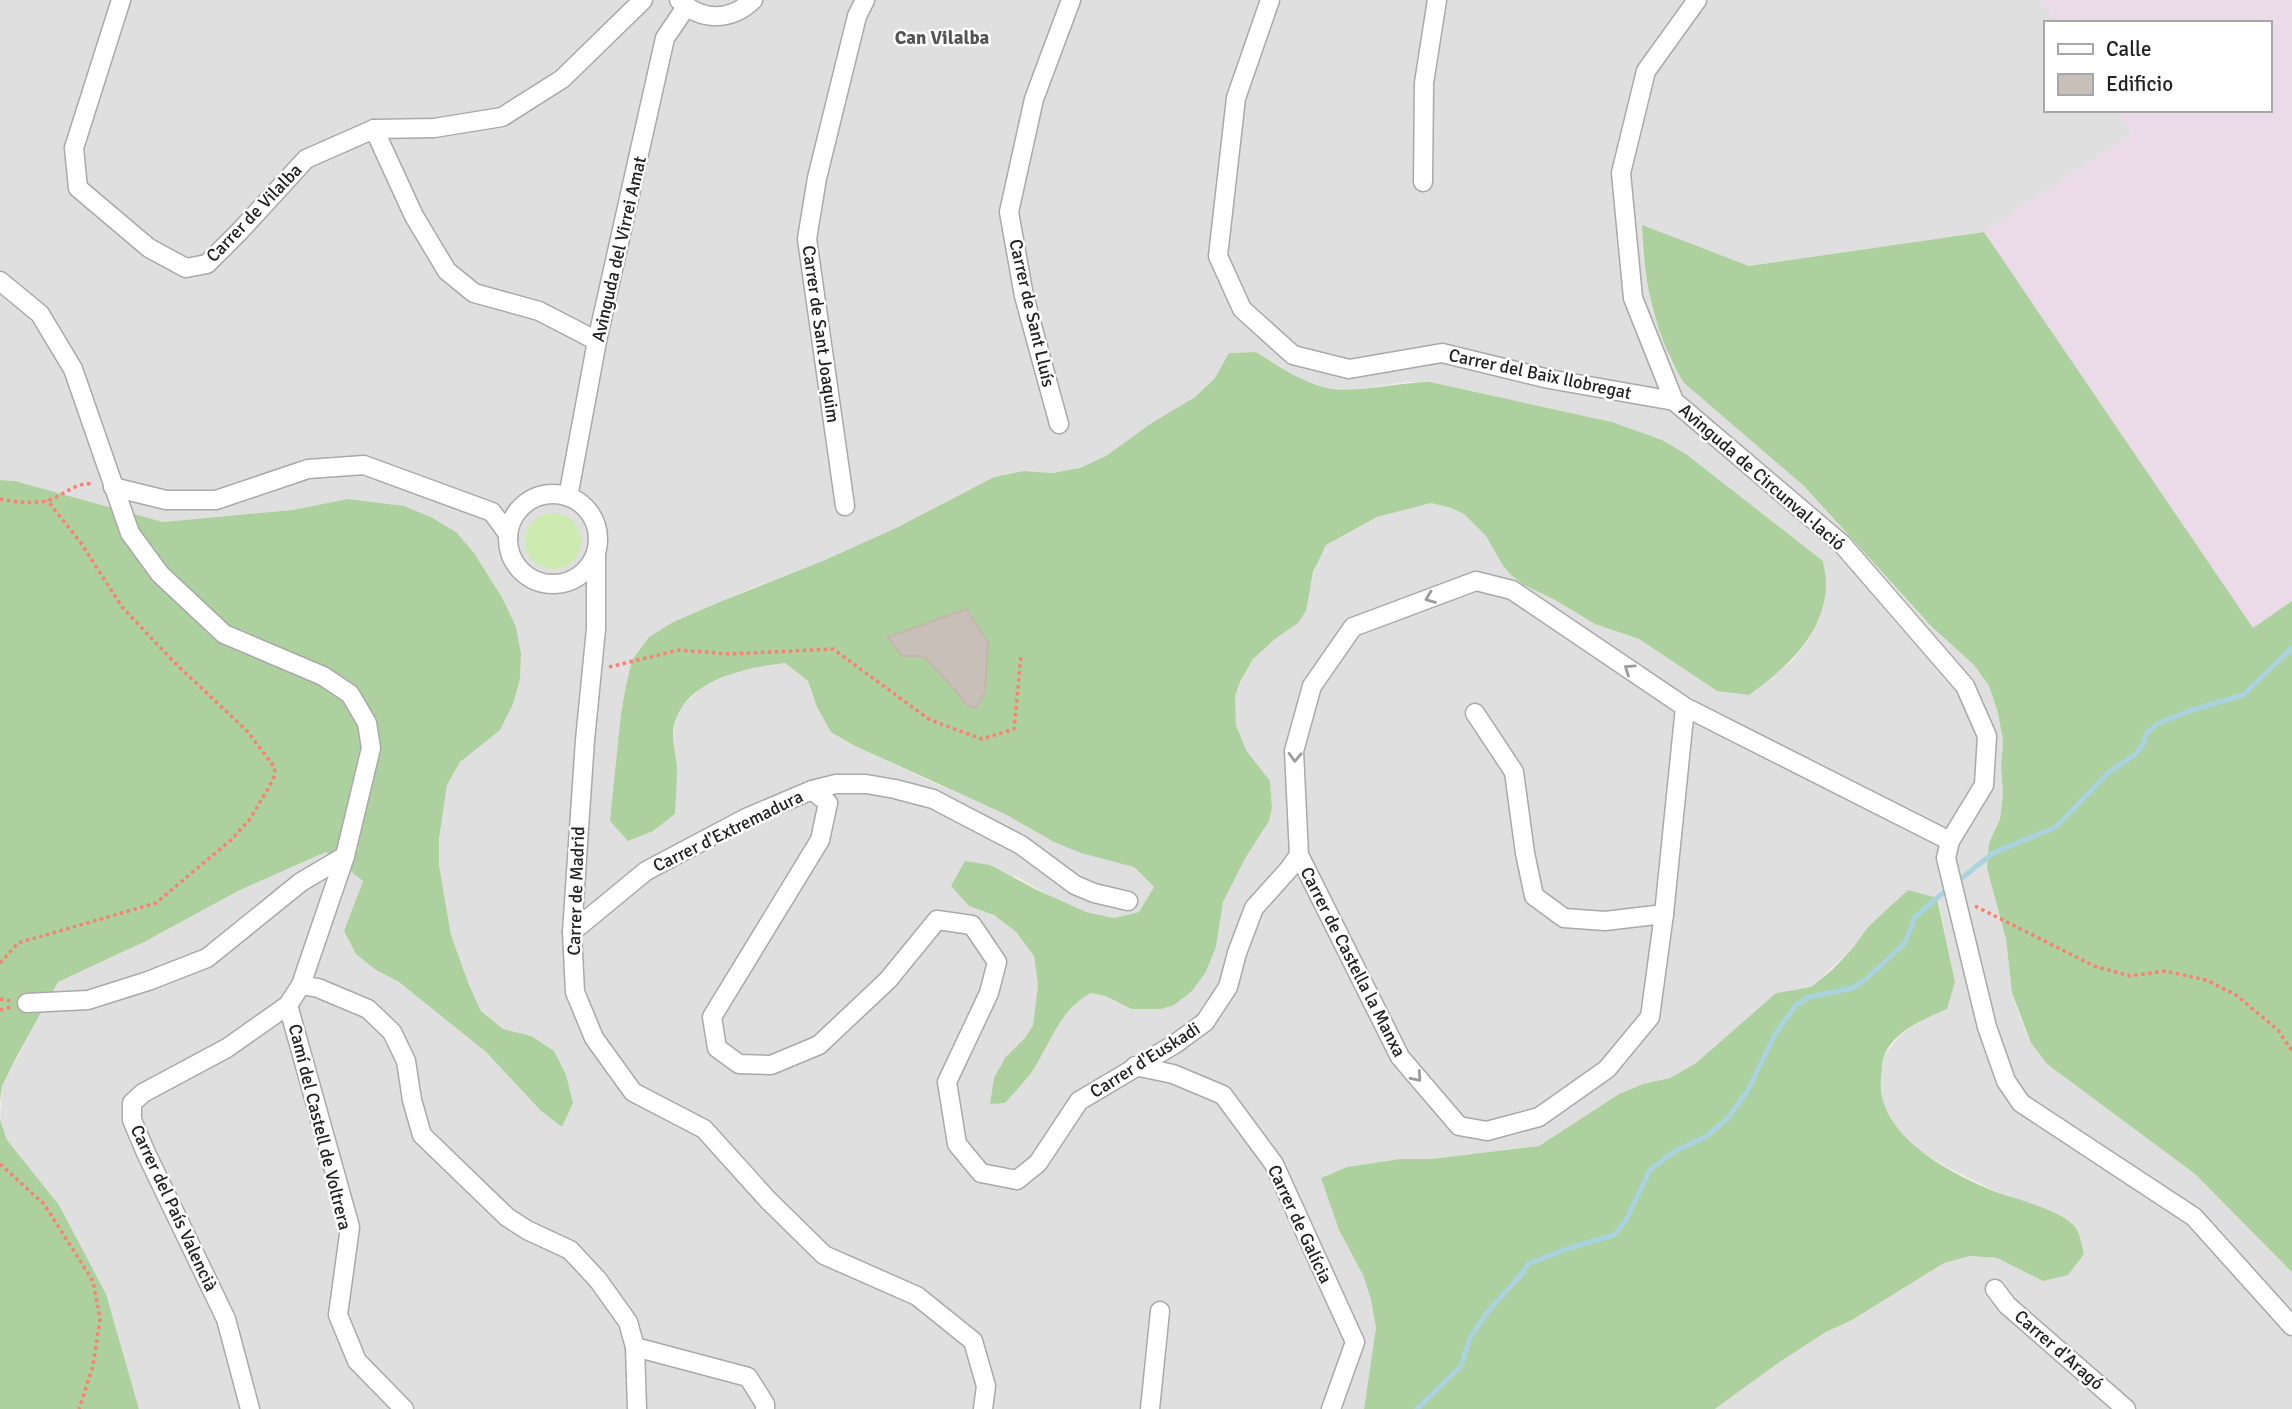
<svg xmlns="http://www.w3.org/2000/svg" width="2292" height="1409" viewBox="0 0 2292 1409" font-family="Signika,sans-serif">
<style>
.residential{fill:#e0dfdf;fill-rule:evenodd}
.industrial{fill:#ebdbe8}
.grass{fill:#cdebb0}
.forest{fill:#add19e}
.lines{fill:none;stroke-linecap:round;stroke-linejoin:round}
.stream{stroke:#aad3df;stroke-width:5}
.building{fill:#c7bfb8;stroke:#c4b6ab;stroke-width:2}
.minor-casing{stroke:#a9a9a9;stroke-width:21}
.path{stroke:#fa8072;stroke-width:3.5;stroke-dasharray:3.5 3.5;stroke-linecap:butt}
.minor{stroke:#fff;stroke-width:18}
.oneway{stroke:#9c9c9c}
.labels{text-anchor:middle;stroke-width:5;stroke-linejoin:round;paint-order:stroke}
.street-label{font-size:18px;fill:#222;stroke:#fff}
.neighbourhood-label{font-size:19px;font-weight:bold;fill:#555;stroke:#fff}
</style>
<rect width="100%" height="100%" fill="#f2efe9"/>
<path class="residential" d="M 0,0 L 2041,0 L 2057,23 L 2045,23 L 2045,110 L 2117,110 L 2133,134 L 1984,232 L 1749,266 L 1642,226 L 1642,253 L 1653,312 L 1671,361 L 1684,383 L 1804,486 L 1932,627 L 1974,665 L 1989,686 L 1998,713 L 2003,741 L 2001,768 L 2003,793 L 2000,819 L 1989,843 L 2006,939 L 2012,993 L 2020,1018 L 2031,1043 L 2047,1064 L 2195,1174 L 2292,1272 L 2292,1409 L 1715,1409 L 1778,1363 L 1826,1332 L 1852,1320 L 1944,1263 L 1970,1256 L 1997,1258 L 2043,1281 L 2084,1254 L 2076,1228 L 2053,1212 L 1997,1192 L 1947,1167 L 1920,1151 L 1899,1131 L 1884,1107 L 1880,1082 L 1884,1056 L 1900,1035 L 1922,1020 L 1946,1009 L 1955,982 L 1938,898 L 1868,927 L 1852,949 L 1811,987 L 1776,993 L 1696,1063 L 1670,1078 L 1643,1084 L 1619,1094 L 1539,1146 L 1431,1159 L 1400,1159 L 1347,1167 L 1321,1178 L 1339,1230 L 1363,1275 L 1371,1300 L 1376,1328 L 1364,1409 L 139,1409 L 106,1294 L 59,1205 L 7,1140 L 0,1120 L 2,1086 L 58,982 L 144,942 L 240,890 L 326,852 L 363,881 L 344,931 L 376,970 L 399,982 L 486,1052 L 541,1111 L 562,1127 L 573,1103 L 531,1036 L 503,1029 L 481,1011 L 469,985 L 451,935 L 439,865 L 439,839 L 447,785 L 460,762 L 520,679 L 521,653 L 516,627 L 503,599 L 474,553 L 456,532 L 431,517 L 404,506 L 348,499 L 292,510 L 163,522 L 15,481 L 0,480 ZM 1256,352 L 1301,379 L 1325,388 L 1353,390 L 1405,382 L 1430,382 L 1612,422 L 1662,440 L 1686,454 L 1823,561 L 1826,587 L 1809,639 L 1792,661 L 1749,695 L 1717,691 L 1639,639 L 1595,624 L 1555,600 L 1524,585 L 1502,564 L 1486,536 L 1464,514 L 1451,508 L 1431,503 L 1377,517 L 1339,538 L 1326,545 L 1318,558 L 1307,598 L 1306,611 L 1298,623 L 1275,639 L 1253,659 L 1240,682 L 1235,696 L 1236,725 L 1246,750 L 1270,781 L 1272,808 L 1269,821 L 1246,857 L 1223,902 L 1216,947 L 1206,972 L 1192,991 L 1118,1003 L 1105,996 L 1091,993 L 1077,1000 L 1058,1024 L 1032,1071 L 991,1104 L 994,1078 L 1025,1038 L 1033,1025 L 1038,985 L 1034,956 L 1016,932 L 994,915 L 969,906 L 1015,876 L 1061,902 L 1086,912 L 1114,918 L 1139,912 L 1154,887 L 1134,867 L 932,782 L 855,746 L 832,732 L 817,707 L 808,681 L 785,663 L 759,666 L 733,673 L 703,687 L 678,710 L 673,736 L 677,762 L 675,814 L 619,741 L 621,713 L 632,660 L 649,637 L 673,622 L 747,590 L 825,560 L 898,527 L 994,477 L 1024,471 L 1052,473 L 1081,468 L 1106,456 L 1150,424 L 1195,397 L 1215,378 L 1230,353 Z"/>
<path class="industrial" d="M 2041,0 L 2292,0 L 2292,601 L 2253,629 L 1984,232 L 2133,134 L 2117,110 L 2269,110 L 2269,23 L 2057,23 Z"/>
<circle class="grass" cx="553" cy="541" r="28"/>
<g class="forest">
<path d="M 1642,225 L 1749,266 L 1984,232 L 2253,628 L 2292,601 L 2292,1272 L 2195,1174 L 2047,1064 L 2031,1043 L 2012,993 L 2006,939 L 1987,868 L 1989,843 L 2000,819 L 2003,793 L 2001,768 L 2003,741 L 1998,713 L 1989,686 L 1974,665 L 1932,627 L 1804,486 L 1684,383 C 1655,335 1643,280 1642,225 Z"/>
<path d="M 1256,352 C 1277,365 1298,380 1323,387 C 1349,395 1399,382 1430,382 L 1612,422 L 1662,440 L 1686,454 L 1823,561 C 1824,570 1827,579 1826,588 C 1822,637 1786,668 1749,695 L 1717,691 L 1639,639 L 1595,624 L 1555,600 L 1524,585 L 1511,575 L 1502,564 L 1486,536 L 1464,514 L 1451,508 L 1431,503 L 1377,517 L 1326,545 L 1313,572 L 1306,611 L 1298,623 L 1275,639 L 1253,659 L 1240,682 L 1235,696 L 1236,725 L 1246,750 L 1270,781 L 1272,808 L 1269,821 L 1246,857 L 1223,902 L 1216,947 L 1206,972 L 1192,991 L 1174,1005 L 1161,1009 L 1132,1009 L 1105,996 L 1091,993 C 1060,1009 1051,1042 1033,1070 C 1025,1082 1014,1092 1005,1103 L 990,1104 L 994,1078 L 1005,1058 L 1025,1038 L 1033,1025 L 1038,985 L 1034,956 L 1016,932 L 994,915 L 969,906 L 951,886 L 965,861 L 990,865 L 1035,889 L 1086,912 L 1114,918 L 1139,912 L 1154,887 L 1134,867 L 1081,853 L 1054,842 L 1005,814 L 855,746 L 831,732 L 817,707 L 808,681 L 785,663 C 742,668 673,683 673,738 C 674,747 676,756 677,765 C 677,781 676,798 675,814 L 653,831 L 628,841 L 610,821 L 621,713 L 626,686 L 632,660 L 649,637 L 673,622 L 722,601 L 825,560 L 898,527 L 994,477 L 1024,471 L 1052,473 L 1080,468 L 1106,456 L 1150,424 L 1195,397 L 1215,378 L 1229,353 Z"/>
<path d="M 0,480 L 15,481 L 163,522 L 292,510 L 348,499 L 404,506 L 431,517 L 456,532 L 474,553 L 503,599 L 516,627 L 521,653 L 520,679 L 513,704 L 500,730 L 460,762 L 447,785 L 439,839 L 439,865 L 451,935 L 469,985 L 481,1011 L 503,1029 L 531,1036 L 554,1051 L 566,1075 L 573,1103 L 562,1127 L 541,1111 L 486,1052 L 399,982 L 376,970 L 356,954 L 344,931 L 363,881 L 326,852 L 240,890 L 144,942 L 58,982 L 15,1060 L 2,1086 L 0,1101 Z"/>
<path d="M 1908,890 L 1937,898 L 1955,982 L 1947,1009 C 1924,1019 1894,1031 1884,1056 C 1882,1062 1882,1071 1881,1077 C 1875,1136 1953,1175 1999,1193 C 2019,1200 2064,1211 2076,1228 C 2080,1235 2082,1246 2084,1254 L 2068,1275 L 2043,1281 L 1997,1258 L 1970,1256 L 1944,1263 L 1852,1320 L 1826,1332 L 1778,1363 L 1715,1409 L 1364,1409 L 1376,1328 L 1371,1300 L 1363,1275 L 1339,1230 L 1321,1178 L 1347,1167 L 1400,1159 L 1431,1159 L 1539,1146 L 1619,1094 L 1643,1084 L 1670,1078 L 1696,1063 L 1776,993 L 1811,987 L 1833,969 L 1852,949 L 1868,927 Z"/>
<path d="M 0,1120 L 7,1140 L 59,1205 L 106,1294 L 139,1409 L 0,1409 Z"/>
</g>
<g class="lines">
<g class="stream">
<path d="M 1957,882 L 1993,853 L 2056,827 L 2109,772 L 2133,756 L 2142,746 L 2147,733 L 2157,724 L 2189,711 L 2243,695 L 2292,648"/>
<path d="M 1417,1409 L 1461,1366 L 1470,1338 L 1489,1310 L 1521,1275 L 1528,1264 L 1569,1248 L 1614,1235 L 1626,1220 L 1650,1170 L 1675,1151 L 1707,1136 L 1728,1118 L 1748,1090 L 1775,1034 L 1796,1005 L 1809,997 L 1853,988 L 1865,980 L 1905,943 L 1915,917 L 1949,888"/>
</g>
</g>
<path class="building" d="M 967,609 L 988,643 L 985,692 L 976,708 L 966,705 L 957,692 L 924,656 L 902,656 L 888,637 Z"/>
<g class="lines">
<g class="minor-casing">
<g id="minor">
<path d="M 121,0 L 74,148 L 78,188 L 149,248 L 186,268 L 207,264 L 240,231 L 306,159 L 374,129 L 434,128 L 502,117 L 562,79 L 643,0"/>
<path d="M 679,0 C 702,22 731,21 753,0"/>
<path d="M 1270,0 L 1236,98 L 1218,256 L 1242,309 L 1293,355 L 1349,369 L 1442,353 L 1549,379 L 1674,401"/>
<path d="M 1697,0 L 1646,71 L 1621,173 L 1633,298 L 1674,401 L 1842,544 L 1965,686 L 1987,736 L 1984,785 L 1950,841 L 1946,858 L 1987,1027 L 2006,1081 L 2021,1103 L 2194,1217 L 2292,1326"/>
<path d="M 374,129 L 414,216 L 447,271 L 474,293 L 539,311 L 597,341"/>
<path d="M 1423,182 L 1424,83 L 1437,0"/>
<path d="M 0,281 L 40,314 L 73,369 L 130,533 L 160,574 L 224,634 L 323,676 L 350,694 L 367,723 L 371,748 L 345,856 L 301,985 L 288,1005 L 227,1048 L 143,1093 L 132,1103 L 132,1120 L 146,1153 L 226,1319 L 250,1409"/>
<path d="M 1059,424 L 1024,296 L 1009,212 L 1034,99 L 1071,0"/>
<path d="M 113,487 L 166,500 L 216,500 L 308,469 L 364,465 L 492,512 L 508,534"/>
<circle cx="553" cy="539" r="45"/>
<path d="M 568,497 L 597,341 L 665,38 L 686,7"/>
<path d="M 845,506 L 807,239 L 817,178 L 857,16 L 865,0"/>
<path d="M 596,553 L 596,629 L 585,740 L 572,932 L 575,992 L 594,1038 L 633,1092 L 704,1129 L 768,1200 L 824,1255 L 917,1296 L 973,1341 L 986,1386 L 983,1409"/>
<path d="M 1685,707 L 1664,914 L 1650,1017 L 1607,1069 L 1539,1117 L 1487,1131 L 1459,1126 L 1400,1057 L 1299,855 L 1294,751 L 1312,686 L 1353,627 L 1476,581 L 1512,590 L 1685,707 L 1950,841"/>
<path d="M 1475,713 L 1514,772 L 1525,853 L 1534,896 L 1564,918 L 1605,921 L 1664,914"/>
<path d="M 812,790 L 828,803 L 820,840 L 712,1017 L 717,1048 L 739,1064 L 771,1065 L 819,1045 L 888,980 L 937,920 L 972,925 L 997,962 L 989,993 L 947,1082 L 957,1144 L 981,1173 L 1017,1180 L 1038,1163 L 1079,1101 L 1175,1044 L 1205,1022 L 1228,987 L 1237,953 L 1254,908 L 1289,869 L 1299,855"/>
<path d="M 572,932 L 646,871 L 746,818 L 812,790 L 836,784 L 866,784 L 895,789 L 933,799 L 1021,845 L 1075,885 L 1094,893 L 1128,901"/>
<path d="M 301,985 L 318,988 L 368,1009 L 392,1032 L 406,1061 L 412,1100 L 422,1135 L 507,1217 L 527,1230 L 570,1250 L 598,1280 L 628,1322 L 635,1347 L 637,1409"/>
<path d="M 27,1003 L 88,1000 L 148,981 L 207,958 L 301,882 L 345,856"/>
<path d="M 288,1005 L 350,1227 L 338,1315 L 357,1361 L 404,1409"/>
<path d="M 1135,1066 L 1173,1074 L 1223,1095 L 1274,1164 L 1355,1342 L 1331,1409"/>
<path d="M 1995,1289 L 2007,1305 L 2126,1409"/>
<path d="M 635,1347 L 748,1377 L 765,1404 L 765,1409"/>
<path d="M 1150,1409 L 1160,1311"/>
</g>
</g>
<g class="path">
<path d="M 0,499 C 15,502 31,504 46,501 C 62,497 76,481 93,484"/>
<path d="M 609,667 L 679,650 L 729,654 L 833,649 L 930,720 L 982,739 L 1014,729 L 1021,656"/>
<path d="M 1975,906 L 2094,966 L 2130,976 L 2165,971 L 2206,980 L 2236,995 L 2278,1030 L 2292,1051"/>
<path d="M 0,963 L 18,943 L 156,903 L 232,839 L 250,819 L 268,789 L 274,777 L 275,768 L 247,731 L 174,662 L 122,607 L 81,543 L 47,500"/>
<path d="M 0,999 L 12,1001"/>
<path d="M 0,1010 L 11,1007"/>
<path d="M 0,1164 L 44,1204 L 93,1281 L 100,1319 L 93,1366 L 79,1409"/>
</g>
<use href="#minor" class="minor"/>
</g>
<defs><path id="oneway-chevron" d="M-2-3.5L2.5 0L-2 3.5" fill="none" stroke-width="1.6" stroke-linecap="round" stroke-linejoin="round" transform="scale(1.75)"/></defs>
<g class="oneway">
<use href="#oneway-chevron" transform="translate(1430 598) rotate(159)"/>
<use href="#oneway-chevron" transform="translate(1629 669) rotate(-146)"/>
<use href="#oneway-chevron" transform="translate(1295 757) rotate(92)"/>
<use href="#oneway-chevron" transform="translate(1417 1077) rotate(49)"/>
</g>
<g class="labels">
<g class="street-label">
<text transform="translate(254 213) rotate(-46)" y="6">Carrer de Vilalba</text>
<text transform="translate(619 249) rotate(-77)" y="6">Avinguda del Virrei Amat</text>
<text transform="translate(1032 313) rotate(77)" y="6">Carrer de Sant Lluís</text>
<text transform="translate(821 334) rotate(82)" y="6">Carrer de Sant Joaquim</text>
<text transform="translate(1540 374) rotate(12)" y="6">Carrer del Baix llobregat</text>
<text transform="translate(1762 477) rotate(41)" y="6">Avinguda de Circunval·lació</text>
<text transform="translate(728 831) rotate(-26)" y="6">Carrer d'Extremadura</text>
<text transform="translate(576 891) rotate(-88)" y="6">Carrer de Madrid</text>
<text transform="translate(1353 962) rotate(63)" y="6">Carrer de Castella la Manxa</text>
<text transform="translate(1145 1060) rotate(-32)" y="6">Carrer d'Euskadi</text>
<text transform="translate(320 1127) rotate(76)" y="6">Camí del Castell de Voltrera</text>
<text transform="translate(174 1208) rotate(65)" y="6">Carrer del País Valencià</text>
<text transform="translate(1300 1224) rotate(65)" y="6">Carrer de Galícia</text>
<text transform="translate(2059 1350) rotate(41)" y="6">Carrer d'Aragó</text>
</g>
<g class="neighbourhood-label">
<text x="942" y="44">Can Vilalba</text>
</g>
</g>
<rect x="2044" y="21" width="228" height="91" fill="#ffffff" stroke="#a7a7a7" stroke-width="2"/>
<rect x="2058" y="44" width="35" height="10" fill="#ffffff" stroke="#a7a7a7" stroke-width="2"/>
<text x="2106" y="56" font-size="21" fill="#222222">Calle</text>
<rect x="2058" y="74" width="35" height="21" fill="#c7bfb8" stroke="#a7a7a7" stroke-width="2"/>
<text x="2106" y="91" font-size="21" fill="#222222">Edificio</text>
</svg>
